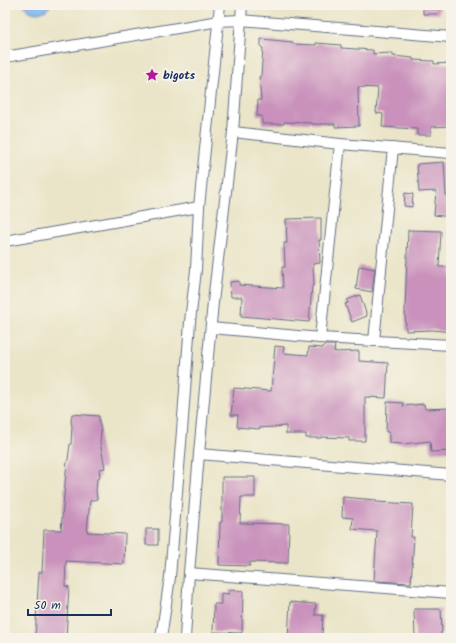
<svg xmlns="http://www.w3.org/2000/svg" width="456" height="643" viewBox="0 0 456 643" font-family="Kalam,sans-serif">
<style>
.water{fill:#84b7f1;stroke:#5073a8}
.building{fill:#c991bc}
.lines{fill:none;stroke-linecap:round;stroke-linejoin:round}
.minor-casing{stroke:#636f83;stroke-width:12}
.minor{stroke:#fff;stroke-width:10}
.labels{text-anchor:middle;stroke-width:4;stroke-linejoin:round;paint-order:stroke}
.poi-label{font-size:12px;font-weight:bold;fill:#1b2f5e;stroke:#f7f3e8;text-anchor:start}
</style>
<rect width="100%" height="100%" fill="#f7f3e8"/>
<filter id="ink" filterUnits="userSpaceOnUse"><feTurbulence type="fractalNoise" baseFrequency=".025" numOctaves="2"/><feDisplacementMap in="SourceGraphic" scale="8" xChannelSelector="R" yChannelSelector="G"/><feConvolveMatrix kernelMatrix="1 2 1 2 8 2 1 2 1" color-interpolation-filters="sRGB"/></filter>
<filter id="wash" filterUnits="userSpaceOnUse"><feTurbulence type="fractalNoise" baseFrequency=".012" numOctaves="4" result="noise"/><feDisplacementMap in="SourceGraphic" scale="16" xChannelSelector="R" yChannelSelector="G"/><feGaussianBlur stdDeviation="0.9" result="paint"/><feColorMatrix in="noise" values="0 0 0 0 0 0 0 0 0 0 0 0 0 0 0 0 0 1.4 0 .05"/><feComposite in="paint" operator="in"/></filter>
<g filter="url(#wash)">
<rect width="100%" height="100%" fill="#eae5c8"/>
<path class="water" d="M 24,5 L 51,5 C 44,15 31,16 24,5 Z"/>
<g id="blocks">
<g class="building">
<path d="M 423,5 L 440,5 L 439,14 L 423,14 Z"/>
<path d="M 261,39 L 293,42 L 293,44 L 316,45 L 316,43 L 341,45 L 341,48 L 373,50 L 373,54 L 393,53 L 393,56 L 413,58 L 413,60 L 434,61 L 434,64 L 451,63 L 451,94 L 449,94 L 450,126 L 431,127 L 431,135 L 417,135 L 417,129 L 382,127 L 383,114 L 376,113 L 378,88 L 358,87 L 359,126 L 335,127 L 335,124 L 312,124 L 312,123 L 284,122 L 284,124 L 262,124 L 262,116 L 257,116 L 258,100 L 261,100 L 259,77 L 261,76 L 263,48 L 261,47 Z"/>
<path d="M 444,162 L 446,196 L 451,197 L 451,217 L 434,215 L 436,191 L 419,192 L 417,164 Z"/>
<path d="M 405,193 L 413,194 L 412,207 L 404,206 Z"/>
<path d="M 321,218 L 321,240 L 319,240 L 320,263 L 313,264 L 314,285 L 312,286 L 309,322 L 241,316 L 242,297 L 231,297 L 230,282 L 239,281 L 239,285 L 283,288 L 282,267 L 285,267 L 284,243 L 287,243 L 286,219 Z"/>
<path d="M 408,230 L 441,231 L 439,267 L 451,267 L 451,332 L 433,330 L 406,331 L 405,310 Z"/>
<path d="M 359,266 L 375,269 L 372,292 L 356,289 Z"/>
<path d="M 360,295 L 367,316 L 352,322 L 345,304 L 348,303 L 347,300 Z"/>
<path d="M 324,345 L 335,345 L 334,352 L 359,351 L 359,361 L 388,363 L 386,398 L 365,397 L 365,441 L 349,441 L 349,438 L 321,437 L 321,438 L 306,438 L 306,434 L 286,434 L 286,426 L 259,428 L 259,429 L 237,427 L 238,415 L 231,415 L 234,388 L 271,391 L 275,346 L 284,347 L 283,353 L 308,355 L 309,347 L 323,348 Z"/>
<path d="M 387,402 L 404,403 L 403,406 L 424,404 L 425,409 L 450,408 L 451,451 L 431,452 L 430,441 L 402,444 L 389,443 L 389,432 L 386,432 Z"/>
<path d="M 72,414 L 99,416 L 99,421 L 101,432 L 100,442 L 105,468 L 99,469 L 100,478 L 97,479 L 96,491 L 97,499 L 90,501 L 87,532 L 125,534 L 124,564 L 66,561 L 65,586 L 69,587 L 66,638 L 35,638 L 39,572 L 42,572 L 44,530 L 61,530 L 67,461 L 68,460 L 70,444 L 71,444 L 72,426 L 71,421 Z"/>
<path d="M 222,477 L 255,477 L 255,497 L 241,497 L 240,523 L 289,524 L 288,563 L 250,562 L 250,566 L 219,565 L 220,522 L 222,522 Z"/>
<path d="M 343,497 L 376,500 L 376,502 L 413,504 L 411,537 L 414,537 L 411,583 L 374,581 L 377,531 L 352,529 L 353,518 L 342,517 Z"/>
<rect x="146" y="529" width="12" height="16"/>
<path d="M 229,590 L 243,591 L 242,633 L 213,632 L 214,604 L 221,604 L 221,593 L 229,594 Z"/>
<path d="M 290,602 L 316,604 L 315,615 L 323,615 L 322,638 L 288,638 Z"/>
<path d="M 414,609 L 441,609 L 442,632 L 441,632 L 440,638 L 415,638 Z"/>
</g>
</g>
</g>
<g filter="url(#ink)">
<use href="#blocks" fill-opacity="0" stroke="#636f83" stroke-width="1"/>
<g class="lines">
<g class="minor-casing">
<g id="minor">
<path d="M 5,57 L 219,21 L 240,20 L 451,37"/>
<path d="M 233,132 L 340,144 L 451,153"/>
<path d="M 5,241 L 199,207"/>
<path d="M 211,328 L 320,338 L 451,345"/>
<path d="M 320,338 L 340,144"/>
<path d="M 374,341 L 393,148"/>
<path d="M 199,454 L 451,475"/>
<path d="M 189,573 L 451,593"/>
<path d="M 161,638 L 170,577 L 182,431 L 190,322 L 196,270 L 199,207 L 220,5"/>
<path d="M 185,638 L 189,573 L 199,454 L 213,302 L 233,132 L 242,5"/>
</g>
</g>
<use href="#minor" class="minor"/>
</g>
</g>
<defs>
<g id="sight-bare" transform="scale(1.08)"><path d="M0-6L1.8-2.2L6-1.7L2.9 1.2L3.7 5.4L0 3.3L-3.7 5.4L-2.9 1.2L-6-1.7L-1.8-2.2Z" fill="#b5179e" stroke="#f7f3e8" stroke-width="2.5" paint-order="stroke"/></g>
</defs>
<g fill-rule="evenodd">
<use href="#sight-bare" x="152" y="75"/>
</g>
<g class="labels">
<g class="poi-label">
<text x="163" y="79">bigots</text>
</g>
</g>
<rect width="456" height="643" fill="none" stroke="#f7f3e8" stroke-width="20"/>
<path d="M28 609v6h83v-6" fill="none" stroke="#1b2f5e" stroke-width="2"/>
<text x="34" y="609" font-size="12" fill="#1b2f5e" stroke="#f7f3e8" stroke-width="3" paint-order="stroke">50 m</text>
</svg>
